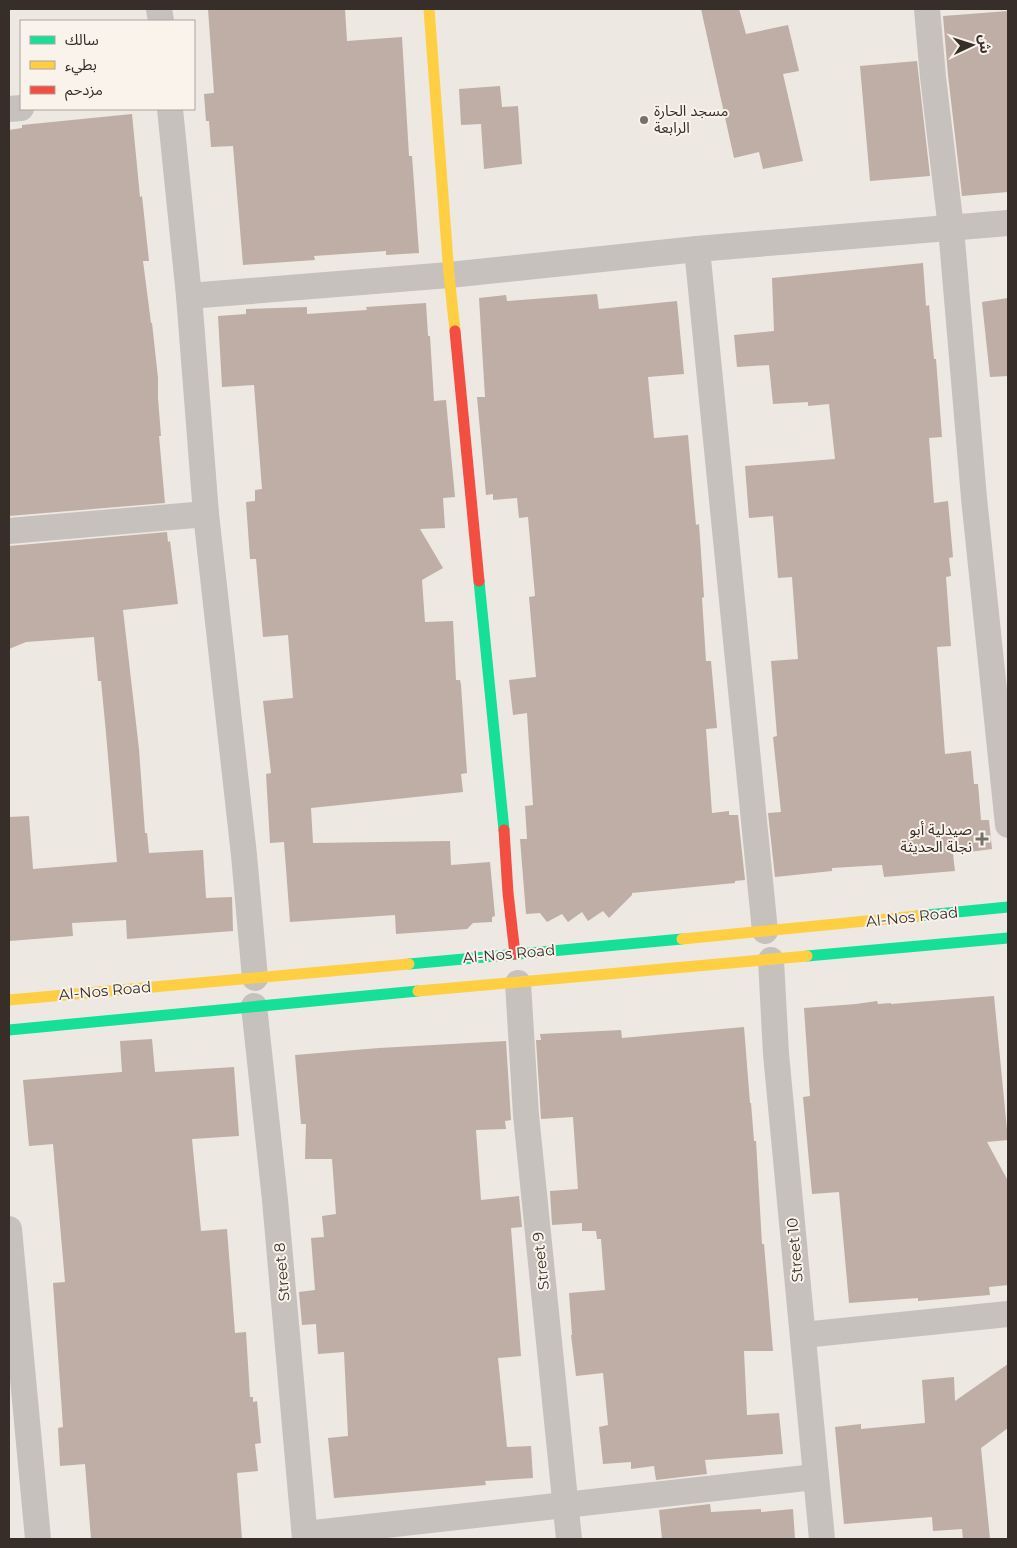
<svg xmlns="http://www.w3.org/2000/svg" width="1017" height="1548" viewBox="0 0 1017 1548" font-family="Montserrat,'Noto Sans Arabic',sans-serif">
<style>
.building{fill:#bfaea5}
.lines{fill:none;stroke-linecap:round;stroke-linejoin:round}
.street{stroke:#c6c1bc;stroke-width:26}
.fast{stroke:#16e098;stroke-width:11}
.slow{stroke:#ffcf43;stroke-width:11}
.jam{stroke:#f24e42;stroke-width:11}
.poi-dot{fill:#776f6a;stroke:#f9f3eb;stroke-width:2}
.labels{text-anchor:middle;stroke-width:4;stroke-linejoin:round;paint-order:stroke}
.poi-label{font-size:15px;fill:#372e2a;stroke:#f9f3eb;text-anchor:start}
.street-label{font-size:15px;fill:#372e2a;stroke:#f9f3eb}
</style>
<rect width="100%" height="100%" fill="#ede8e2"/>
<g class="building">
<path d="M 208,9 L 345,9 L 347,41 L 402,37 L 409,156 L 412,156 L 419,253 L 386,255 L 386,251 L 314,256 L 315,260 L 243,265 L 233,146 L 211,147 L 209,121 L 206,121 L 204,94 L 214,93 Z"/>
<path d="M 701,9 L 739,9 L 746,34 L 788,25 L 799,71 L 783,74 L 803,161 L 763,169 L 759,152 L 734,158 Z"/>
<path d="M 1008,11 L 1008,192 L 962,196 L 948,75 L 943,16 Z"/>
<path d="M 917,61 L 930,176 L 870,181 L 860,66 Z"/>
<path d="M 500,86 L 502,107 L 518,106 L 522,164 L 484,169 L 481,124 L 461,125 L 459,89 Z"/>
<path d="M 132,114 L 140,197 L 142,196 L 149,261 L 143,261 L 151,323 L 152,323 L 158,378 L 158,398 L 161,436 L 159,436 L 165,503 L 9,516 L 9,130 L 22,128 L 22,125 Z"/>
<path d="M 923,263 L 926,306 L 929,305 L 934,359 L 936,359 L 942,437 L 929,438 L 934,503 L 948,501 L 953,557 L 949,558 L 951,576 L 946,577 L 951,646 L 937,647 L 945,754 L 971,751 L 974,784 L 978,784 L 981,820 L 989,820 L 992,849 L 953,854 L 955,871 L 884,877 L 882,865 L 832,868 L 832,871 L 775,877 L 768,813 L 781,812 L 773,737 L 777,736 L 771,661 L 798,659 L 792,577 L 778,578 L 773,516 L 749,518 L 745,466 L 835,459 L 829,404 L 808,406 L 808,402 L 773,404 L 769,365 L 737,367 L 734,335 L 774,331 L 772,278 Z"/>
<path d="M 597,294 L 599,309 L 677,301 L 684,374 L 648,377 L 654,438 L 688,435 L 696,525 L 699,524 L 704,597 L 702,598 L 706,661 L 711,661 L 717,728 L 706,729 L 712,813 L 729,811 L 729,815 L 738,815 L 745,880 L 735,881 L 735,883 L 632,893 L 632,895 L 609,918 L 603,911 L 588,921 L 582,912 L 568,922 L 562,914 L 547,922 L 540,913 L 526,914 L 520,839 L 527,839 L 525,806 L 533,805 L 527,713 L 513,715 L 509,680 L 536,677 L 529,597 L 535,596 L 528,517 L 519,518 L 517,498 L 493,500 L 493,494 L 486,495 L 477,397 L 485,397 L 479,298 L 506,295 L 507,301 Z"/>
<path d="M 1008,298 L 1008,376 L 990,377 L 982,302 Z"/>
<path d="M 426,303 L 428,336 L 430,336 L 434,401 L 446,400 L 455,497 L 443,498 L 445,528 L 420,529 L 443,568 L 422,580 L 425,622 L 453,621 L 456,680 L 460,680 L 461,685 L 467,773 L 461,774 L 463,792 L 311,808 L 313,843 L 450,841 L 451,865 L 490,862 L 495,916 L 492,917 L 492,922 L 473,923 L 467,929 L 396,934 L 395,915 L 290,922 L 284,842 L 270,843 L 266,774 L 271,773 L 263,701 L 293,698 L 288,635 L 263,637 L 256,559 L 250,559 L 246,502 L 255,501 L 255,490 L 262,489 L 254,385 L 222,387 L 218,316 L 246,314 L 246,309 L 307,307 L 307,314 L 367,310 L 366,307 Z"/>
<path d="M 167,532 L 168,542 L 170,541 L 178,604 L 123,610 L 139,749 L 145,833 L 147,833 L 149,853 L 203,850 L 206,898 L 232,897 L 233,931 L 127,939 L 126,920 L 72,923 L 73,936 L 9,941 L 9,817 L 29,816 L 33,869 L 117,862 L 106,733 L 101,681 L 98,681 L 94,637 L 26,642 L 9,649 L 9,546 Z"/>
<path d="M 994,996 L 1008,1140 L 987,1142 L 1007,1179 L 1008,1194 L 1008,1285 L 989,1287 L 990,1295 L 918,1301 L 918,1298 L 849,1303 L 839,1192 L 812,1194 L 803,1097 L 810,1096 L 804,1008 L 856,1004 L 877,1001 L 878,1004 L 891,1003 L 891,1004 Z"/>
<path d="M 744,1027 L 750,1103 L 751,1103 L 754,1141 L 756,1141 L 762,1244 L 764,1244 L 773,1351 L 744,1351 L 747,1415 L 779,1413 L 783,1454 L 705,1460 L 707,1474 L 656,1480 L 654,1466 L 631,1469 L 631,1462 L 603,1464 L 599,1427 L 608,1425 L 603,1373 L 576,1376 L 571,1335 L 572,1335 L 569,1293 L 605,1290 L 601,1239 L 597,1239 L 596,1231 L 582,1231 L 582,1223 L 552,1225 L 550,1191 L 578,1189 L 573,1117 L 541,1119 L 536,1040 L 541,1040 L 540,1034 L 621,1030 L 622,1038 Z"/>
<path d="M 152,1039 L 155,1072 L 234,1067 L 239,1136 L 192,1139 L 201,1231 L 227,1229 L 235,1333 L 246,1332 L 250,1397 L 253,1397 L 253,1402 L 257,1401 L 261,1443 L 255,1444 L 258,1471 L 237,1473 L 242,1539 L 91,1539 L 85,1464 L 60,1466 L 58,1428 L 63,1427 L 53,1283 L 65,1282 L 53,1144 L 29,1146 L 23,1080 L 122,1072 L 120,1041 Z"/>
<path d="M 506,1041 L 511,1120 L 505,1121 L 506,1129 L 476,1130 L 481,1200 L 519,1196 L 522,1227 L 511,1228 L 521,1356 L 498,1358 L 507,1447 L 531,1446 L 533,1478 L 485,1481 L 486,1485 L 334,1498 L 328,1438 L 348,1436 L 344,1352 L 318,1354 L 316,1324 L 302,1325 L 299,1292 L 315,1290 L 311,1238 L 324,1237 L 322,1216 L 336,1214 L 332,1159 L 305,1159 L 306,1124 L 301,1124 L 295,1055 L 379,1048 Z"/>
<path d="M 1008,1364 L 1008,1428 L 981,1448 L 990,1539 L 963,1539 L 962,1529 L 933,1531 L 932,1517 L 844,1524 L 835,1427 L 861,1424 L 861,1429 L 925,1423 L 922,1380 L 954,1377 L 955,1401 Z"/>
<path d="M 710,1504 L 711,1512 L 761,1509 L 761,1512 L 793,1509 L 795,1539 L 662,1539 L 659,1510 Z"/>
</g>
<g class="lines">
<g class="street">
<path d="M 159,9 L 161,21"/>
<path d="M 927,9 L 933,77 L 951,228 L 974,498 L 1008,825"/>
<path d="M 9,109 L 21,108"/>
<path d="M 170,109 L 189,296 L 206,514 L 244,855 L 255,978"/>
<path d="M 697,249 L 765,931"/>
<path d="M 189,296 L 449,275 L 697,249 L 1008,223"/>
<path d="M 9,531 L 206,514"/>
<path d="M 771,960 L 776,1054 L 822,1539"/>
<path d="M 518,983 L 526,1115 L 569,1539"/>
<path d="M 254,1006 L 275,1200 L 305,1539"/>
<path d="M 9,1229 L 38,1539"/>
<path d="M 803,1335 L 1008,1314"/>
<path d="M 305,1534 L 815,1477"/>
</g>
<g class="fast">
<path d="M 479,581 L 504,830"/>
<path d="M 917,916 L 1008,907"/>
<path d="M 807,956 L 1008,938"/>
<path d="M 409,964 L 682,939"/>
<path d="M 9,1030 L 418,991"/>
</g>
<g class="slow">
<path d="M 429,9 L 449,275 L 455,331"/>
<path d="M 682,939 L 917,916"/>
<path d="M 418,991 L 807,956"/>
<path d="M 9,1000 L 409,964"/>
</g>
<g class="jam">
<path d="M 455,331 L 479,581"/>
<path d="M 504,830 L 508,893 L 515,954"/>
</g>
</g>
<g class="poi-dot">
<circle cx="644" cy="120" r="5"/>
<path d="M979.5 831.5h5v5h5v5h-5v5h-5v-5h-5v-5h5z"/>
</g>
<g class="labels">
<g class="poi-label">
<text x="654" y="116">مسجد الحارة<tspan x="654" dy="17">الرابعة</tspan></text>
<text x="972" y="835" text-anchor="end">صيدلية أبو<tspan x="972" dy="17">نجلة الحديثة</tspan></text>
</g>
<g class="street-label">
<text transform="translate(912 917) rotate(-6)" y="5">Al-Nos Road</text>
<text transform="translate(509 954) rotate(-5)" y="5">Al-Nos Road</text>
<text transform="translate(105 991) rotate(-5)" y="5">Al-Nos Road</text>
<text transform="translate(795 1250) rotate(-95)" y="5">Street 10</text>
<text transform="translate(541 1261) rotate(-96)" y="5">Street 9</text>
<text transform="translate(282 1272) rotate(-95)" y="5">Street 8</text>
</g>
</g>
<rect width="1017" height="1548" fill="none" stroke="#372e2a" stroke-width="20"/>
<rect x="20" y="20" width="175" height="90" fill="#f9f3eb" stroke="#aba49e"/>
<rect x="30" y="36" width="25" height="8" fill="#16e098" stroke="#aba49e"/>
<text x="65" y="45" font-size="15" fill="#372e2a">سالك</text>
<rect x="30" y="61" width="25" height="8" fill="#ffcf43" stroke="#aba49e"/>
<text x="65" y="70" font-size="15" fill="#372e2a">بطيء</text>
<rect x="30" y="86" width="25" height="8" fill="#f24e42" stroke="#aba49e"/>
<text x="65" y="95" font-size="15" fill="#372e2a">مزدحم</text>
<g transform="translate(972 45) rotate(86)" stroke="#f9f3eb" stroke-width="4" paint-order="stroke">
<path d="M0-4L9 19L0 12L-9 19Z" fill="#372e2a"/>
<text y="-8" font-size="14" font-weight="bold" text-anchor="middle" fill="#372e2a">ش</text>
</g>
</svg>
